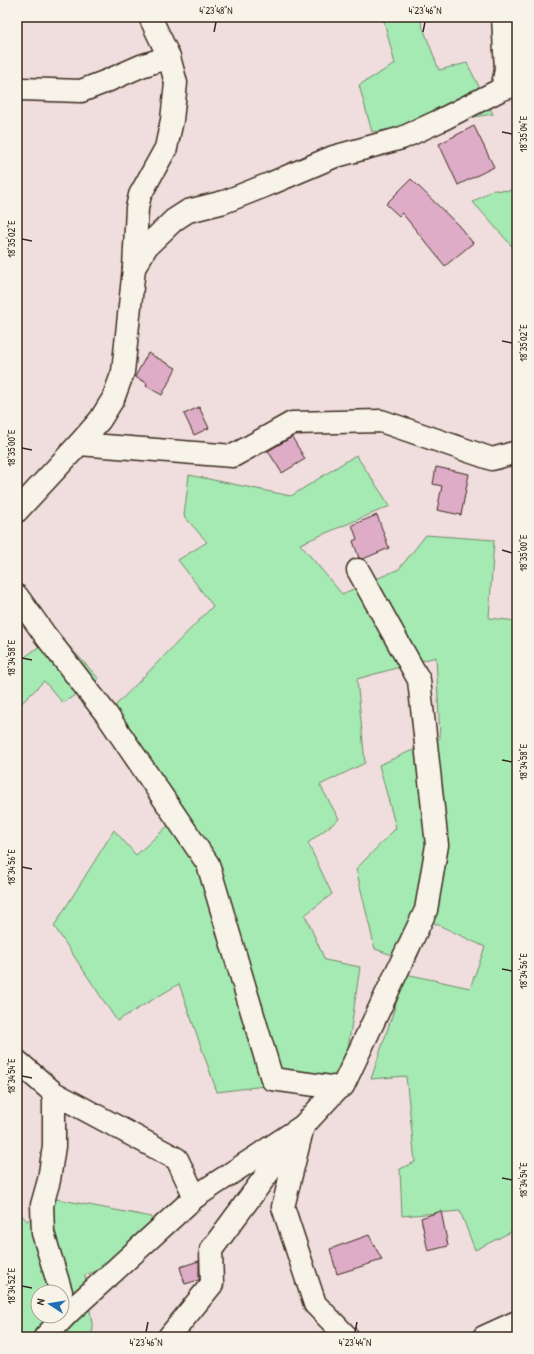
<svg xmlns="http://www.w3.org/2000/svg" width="534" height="1354" viewBox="0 0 534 1354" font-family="'Patrick Hand',sans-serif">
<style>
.green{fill:#a5e9b3;stroke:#708a68;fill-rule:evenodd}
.building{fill:#dfacc8;stroke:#3b2a1e}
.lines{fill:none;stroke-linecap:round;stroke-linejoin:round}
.minor-casing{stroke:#3b2a1e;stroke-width:25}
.minor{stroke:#f7f3e8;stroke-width:22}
.ticks{fill:none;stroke:#3b2a1e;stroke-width:1.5}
.neatline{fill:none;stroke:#3b2a1e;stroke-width:1.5}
.ticks-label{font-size:10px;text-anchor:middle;fill:#3b2a1e}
</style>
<rect width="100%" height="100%" fill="#f0dede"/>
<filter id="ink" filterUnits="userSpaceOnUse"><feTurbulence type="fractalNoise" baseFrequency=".025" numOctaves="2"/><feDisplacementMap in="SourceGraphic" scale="8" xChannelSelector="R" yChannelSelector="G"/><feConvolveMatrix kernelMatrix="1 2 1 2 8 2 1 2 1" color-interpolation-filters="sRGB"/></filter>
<g filter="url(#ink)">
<g class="green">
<path d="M 383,17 L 419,17 L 439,70 L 467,63 L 493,114 L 372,132 L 359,85 L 395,64 Z"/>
<path d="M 492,190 L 517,191 L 517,252 L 473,202 Z"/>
<path d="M 356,455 L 390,506 L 300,544 L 342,594 L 399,569 L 426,535 L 494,540 L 489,618 L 517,621 L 517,1229 L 475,1250 L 460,1211 L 402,1216 L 400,1169 L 415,1162 L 406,1076 L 371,1079 L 406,974 L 470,988 L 485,947 L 432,922 L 415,963 L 375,949 L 356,869 L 396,828 L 379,765 L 440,738 L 436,657 L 357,679 L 365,763 L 320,785 L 339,819 L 308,843 L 332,894 L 305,915 L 325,960 L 360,967 L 344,1076 L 217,1092 L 179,984 L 117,1021 L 54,926 L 114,830 L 136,855 L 183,812 L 112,709 L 213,606 L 178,560 L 207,542 L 184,516 L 189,475 L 291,496 Z"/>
<path d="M 57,633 L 99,679 L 63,703 L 44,681 L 17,708 L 17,663 Z"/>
<path d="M 57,1199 L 152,1217 L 140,1257 L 85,1275 L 93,1331 L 86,1337 L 17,1337 L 17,1210 L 27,1221 ZM 38,1292 L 62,1292 L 62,1316 L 38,1316 Z"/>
</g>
<g class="building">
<path d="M 474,126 L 494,167 L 458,185 L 439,144 Z"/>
<path d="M 411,179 L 458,225 L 473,243 L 445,266 L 402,213 L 399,216 L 386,204 Z"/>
<path d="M 148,353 L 176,368 L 162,395 L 146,386 L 147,383 L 135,377 Z"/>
<path d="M 199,407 L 209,428 L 194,435 L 184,414 Z"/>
<path d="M 292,437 L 305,459 L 282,473 L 268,451 Z"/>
<path d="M 436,467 L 469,474 L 461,515 L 437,510 L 442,486 L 433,484 Z"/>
<path d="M 377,515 L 389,548 L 363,559 L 359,558 L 353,541 L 357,539 L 352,525 Z"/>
<path d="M 441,1211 L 448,1246 L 428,1251 L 421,1218 Z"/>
<path d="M 369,1235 L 382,1260 L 337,1274 L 330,1249 Z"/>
<path d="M 199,1261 L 199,1280 L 185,1284 L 180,1267 Z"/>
</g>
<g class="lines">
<g class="minor-casing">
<g id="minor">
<path d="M 21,89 L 81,91 L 107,81 L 141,66 L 169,57"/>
<path d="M 502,89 L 506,70 L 503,17"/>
<path d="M 134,268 L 147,246 L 174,220 L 188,211 L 224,202 L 272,183 L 333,157 L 402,138 L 439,121 L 502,89 L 517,85"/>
<path d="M 79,444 L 233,456 L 292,423 L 381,421 L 492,459 L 517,452"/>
<path d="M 17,511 L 79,444 L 100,420 L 113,399 L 123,372 L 134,268 L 137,208 L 140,195 L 166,148 L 172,120 L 176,83 L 169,57 L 150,17"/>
<path d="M 17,596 L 45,635 L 107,715 L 208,864 L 272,1079 L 338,1088 L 303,1126 L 283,1207 L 315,1304 L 347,1337"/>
<path d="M 17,1061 L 54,1093 L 177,1159 L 195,1197"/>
<path d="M 338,1088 L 343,1086 L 426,910 L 437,845 L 419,680 L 358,570"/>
<path d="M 54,1093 L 54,1146 L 49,1180 L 42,1205 L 43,1233 L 61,1292"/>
<path d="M 45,1337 L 68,1313 L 195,1197 L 303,1126"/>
<path d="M 169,1337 L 212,1284 L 211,1250 L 294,1138"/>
<path d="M 484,1337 L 517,1322"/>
</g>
</g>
<use href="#minor" class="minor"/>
</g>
</g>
<path class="ticks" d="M 214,32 L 216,22M 423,32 L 425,22M 502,132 L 512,134M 22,239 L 32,241M 502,341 L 512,343M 22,448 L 32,450M 502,550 L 512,553M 22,658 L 32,660M 502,760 L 512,762M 22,867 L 32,869M 502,969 L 512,971M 22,1076 L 32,1078M 502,1178 L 512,1180M 22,1286 L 32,1288M 146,1332 L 148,1322M 355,1332 L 357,1322"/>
<rect width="534" height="1354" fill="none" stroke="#f7f3e8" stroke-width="44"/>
<g transform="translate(50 1304) rotate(282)"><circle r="19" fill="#f7f3e8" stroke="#aca397"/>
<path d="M0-3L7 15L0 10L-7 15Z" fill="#1f6fb2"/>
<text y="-6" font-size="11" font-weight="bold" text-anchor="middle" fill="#3b2a1e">N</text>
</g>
<rect x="22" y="22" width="490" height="1310" class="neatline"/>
<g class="ticks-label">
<text x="216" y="14">4°23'48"N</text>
<text x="425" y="14">4°23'46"N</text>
<text transform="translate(523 134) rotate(-90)" y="4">18°35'04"E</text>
<text transform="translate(11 239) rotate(-90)" y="4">18°35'02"E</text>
<text transform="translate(523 343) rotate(-90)" y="4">18°35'02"E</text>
<text transform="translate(11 448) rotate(-90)" y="4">18°35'00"E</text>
<text transform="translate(523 553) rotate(-90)" y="4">18°35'00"E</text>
<text transform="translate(11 658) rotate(-90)" y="4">18°34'58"E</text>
<text transform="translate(523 762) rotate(-90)" y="4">18°34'58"E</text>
<text transform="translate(11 867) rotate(-90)" y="4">18°34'56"E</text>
<text transform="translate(523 971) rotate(-90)" y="4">18°34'56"E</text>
<text transform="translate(11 1076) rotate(-90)" y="4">18°34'54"E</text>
<text transform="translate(523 1180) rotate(-90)" y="4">18°34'54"E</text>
<text transform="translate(11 1286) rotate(-90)" y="4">18°34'52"E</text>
<text x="146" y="1346">4°23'46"N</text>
<text x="355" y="1346">4°23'44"N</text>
</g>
</svg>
